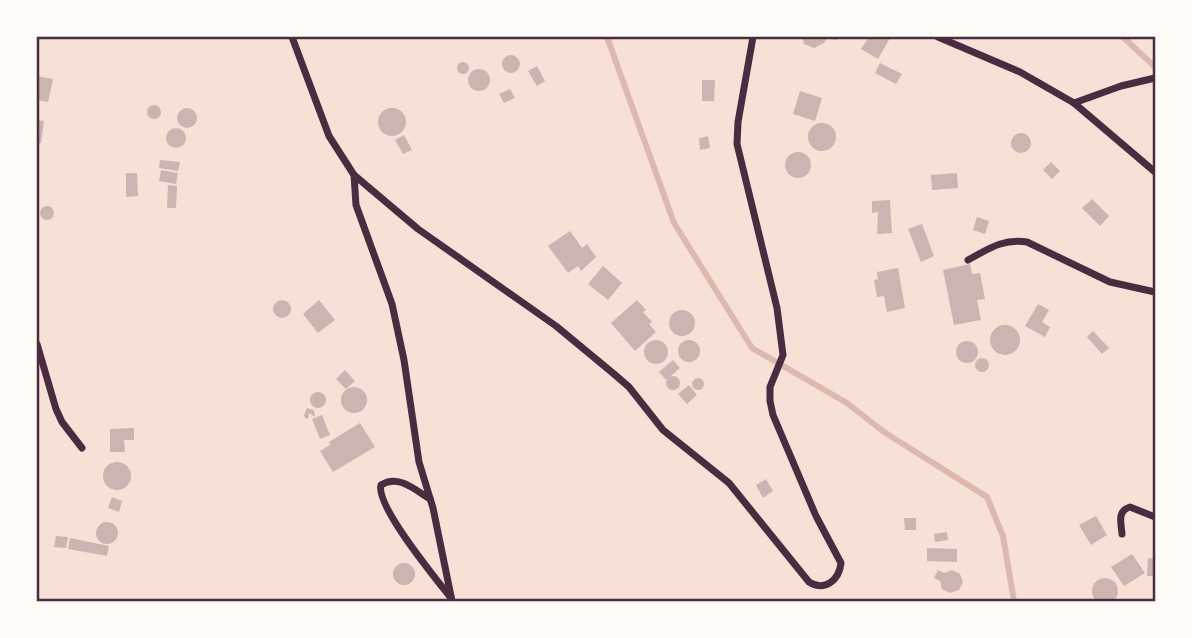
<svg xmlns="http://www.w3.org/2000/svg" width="1192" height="638" viewBox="0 0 1192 638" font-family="Rubik,sans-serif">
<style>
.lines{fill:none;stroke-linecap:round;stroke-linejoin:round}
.stream{stroke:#dcb8b0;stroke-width:6}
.building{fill:#ccb4b1}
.minor{stroke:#4a2c40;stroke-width:7}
.neatline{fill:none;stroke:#4a2c40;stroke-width:2.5}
</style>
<rect width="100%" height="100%" fill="#f7e1d7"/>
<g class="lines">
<g class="stream">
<path d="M 607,37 L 674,223 L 752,348 L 847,403 L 884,432 L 987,497 L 1003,536 L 1014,601"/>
<path d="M 1123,37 L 1155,67"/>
</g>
</g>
<g class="building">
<path d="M 802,37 L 844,37 L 835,40 L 827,38 L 824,43 L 814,48 L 804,44 Z"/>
<path d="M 869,37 L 890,38 L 878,59 L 861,49 Z"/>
<circle cx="511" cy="64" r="9"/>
<circle cx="463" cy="68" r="6"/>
<path d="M 880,63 L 902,74 L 896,84 L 875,73 Z"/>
<path d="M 537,66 L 545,81 L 537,86 L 528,71 Z"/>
<circle cx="479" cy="80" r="11"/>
<path d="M 37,76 L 53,79 L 48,102 L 37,100 Z"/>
<path d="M 702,80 L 715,80 L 714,101 L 702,101 Z"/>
<path d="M 510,89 L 515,98 L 504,103 L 499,94 Z"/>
<path d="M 800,91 L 822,98 L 815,121 L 793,114 Z"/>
<circle cx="154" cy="112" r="7"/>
<circle cx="392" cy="122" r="14"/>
<circle cx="187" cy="118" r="10"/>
<path d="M 37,120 L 44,121 L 41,143 L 37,143 Z"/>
<circle cx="822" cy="137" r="14"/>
<circle cx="176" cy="138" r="10"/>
<circle cx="1021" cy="143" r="10"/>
<path d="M 404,135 L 412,150 L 403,154 L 395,140 Z"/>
<path d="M 708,136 L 710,148 L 700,150 L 699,138 Z"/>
<circle cx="798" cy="165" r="13"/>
<path d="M 160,160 L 180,162 L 178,171 L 159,168 Z"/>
<path d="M 1051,162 L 1060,171 L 1052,179 L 1043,170 Z"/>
<path d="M 161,170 L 178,173 L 176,184 L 159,181 Z"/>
<path d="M 126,173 L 137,173 L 138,196 L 126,197 Z"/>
<path d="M 957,173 L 958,188 L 932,190 L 931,175 Z"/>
<path d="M 168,185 L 177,186 L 176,208 L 167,208 Z"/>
<path d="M 1092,199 L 1109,216 L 1100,226 L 1082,208 Z"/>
<path d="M 890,200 L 892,233 L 877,234 L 878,212 L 872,213 L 872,201 Z"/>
<circle cx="47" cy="213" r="7"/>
<path d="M 977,217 L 989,221 L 985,234 L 973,230 Z"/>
<path d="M 922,224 L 934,256 L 921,262 L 908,229 Z"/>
<path d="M 570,231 L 582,248 L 587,244 L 596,257 L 581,271 L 578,266 L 568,273 L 548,246 Z"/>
<path d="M 970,264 L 972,274 L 980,273 L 985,299 L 977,300 L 981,320 L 954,325 L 943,270 Z"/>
<path d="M 603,266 L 622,283 L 608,300 L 588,284 Z"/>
<path d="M 898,268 L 905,308 L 887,312 L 884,296 L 877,297 L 874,280 L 878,279 L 877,272 Z"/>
<circle cx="282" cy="309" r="9"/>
<path d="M 319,300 L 335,320 L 318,333 L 303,314 Z"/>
<path d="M 637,300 L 646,310 L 643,312 L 652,322 L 649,324 L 656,332 L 635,351 L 611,323 Z"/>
<path d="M 1038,304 L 1049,310 L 1042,322 L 1050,327 L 1045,337 L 1025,326 Z"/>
<circle cx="682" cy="323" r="13"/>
<circle cx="1005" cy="340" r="15"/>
<path d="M 1093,331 L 1109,348 L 1102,354 L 1087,337 Z"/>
<circle cx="689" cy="351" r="11"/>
<circle cx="656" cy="352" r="12"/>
<circle cx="967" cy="352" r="11"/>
<circle cx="982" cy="365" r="7"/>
<path d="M 673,360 L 680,368 L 666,380 L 659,372 Z"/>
<path d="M 345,370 L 355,381 L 346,389 L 336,379 Z"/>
<circle cx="673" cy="383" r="7"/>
<circle cx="698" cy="384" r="6"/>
<path d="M 689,385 L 697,395 L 687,404 L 678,394 Z"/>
<circle cx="354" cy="400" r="13"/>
<circle cx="318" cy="400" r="8"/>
<path d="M 307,408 L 314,410 L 315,417 L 309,413 L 308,419 L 305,418 L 304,415 Z"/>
<path d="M 322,415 L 330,435 L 320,439 L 312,419 Z"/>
<path d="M 360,423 L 375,447 L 333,472 L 320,451 L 330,445 L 329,442 Z"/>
<path d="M 134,428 L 134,440 L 124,440 L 125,452 L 110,452 L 110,429 Z"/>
<circle cx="117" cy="476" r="14"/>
<path d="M 766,479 L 773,491 L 763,498 L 756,485 Z"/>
<path d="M 112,497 L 122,501 L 119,512 L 108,508 Z"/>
<path d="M 1096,516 L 1107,535 L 1091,545 L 1079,525 Z"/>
<path d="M 904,518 L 916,518 L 916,530 L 905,530 Z"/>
<circle cx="107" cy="533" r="11"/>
<path d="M 947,532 L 948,540 L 935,542 L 934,534 Z"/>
<path d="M 56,536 L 68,537 L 66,548 L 54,547 Z"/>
<path d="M 70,538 L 109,546 L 107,556 L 68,549 Z"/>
<path d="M 927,548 L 957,549 L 957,562 L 927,561 Z"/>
<path d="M 1132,554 L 1145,573 L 1124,586 L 1111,567 Z"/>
<path d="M 1148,558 L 1155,559 L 1155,576 L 1147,576 Z"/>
<circle cx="404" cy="574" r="11"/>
<path d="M 938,570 L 944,573 L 952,570 L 960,574 L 963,582 L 959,590 L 950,593 L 942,589 L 940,581 L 934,578 Z"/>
<circle cx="1105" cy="591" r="13"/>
</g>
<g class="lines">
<g class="minor">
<path d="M 292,37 L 329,136 L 354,175 L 356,205 L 392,304 L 404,360 L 419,462 L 433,508 L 452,601"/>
<path d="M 938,37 L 1020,72 L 1074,103 L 1155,172"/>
<path d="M 1074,103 L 1121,86 L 1155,78"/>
<path d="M 354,175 L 418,229 L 556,326 L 614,374 L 629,387 L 663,430 L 729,483 L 809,582 C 825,592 839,580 841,563 L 816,516 L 773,415 L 770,401 L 770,387 L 783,355 L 777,308 L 737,144 L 738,122 L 753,37"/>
<path d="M 968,260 C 988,249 1004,238 1027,242 L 1110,282 L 1155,292"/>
<path d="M 37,344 L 56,409 L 62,422 L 82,448"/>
<path d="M 430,499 C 415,490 399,474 381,485 C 375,505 436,579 451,598"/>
<path d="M 1122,534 C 1121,522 1117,511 1130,507 L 1155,517"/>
</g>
</g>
<rect width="1192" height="638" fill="none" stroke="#fffaf5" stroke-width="77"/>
<rect x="38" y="38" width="1116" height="562" class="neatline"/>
</svg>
